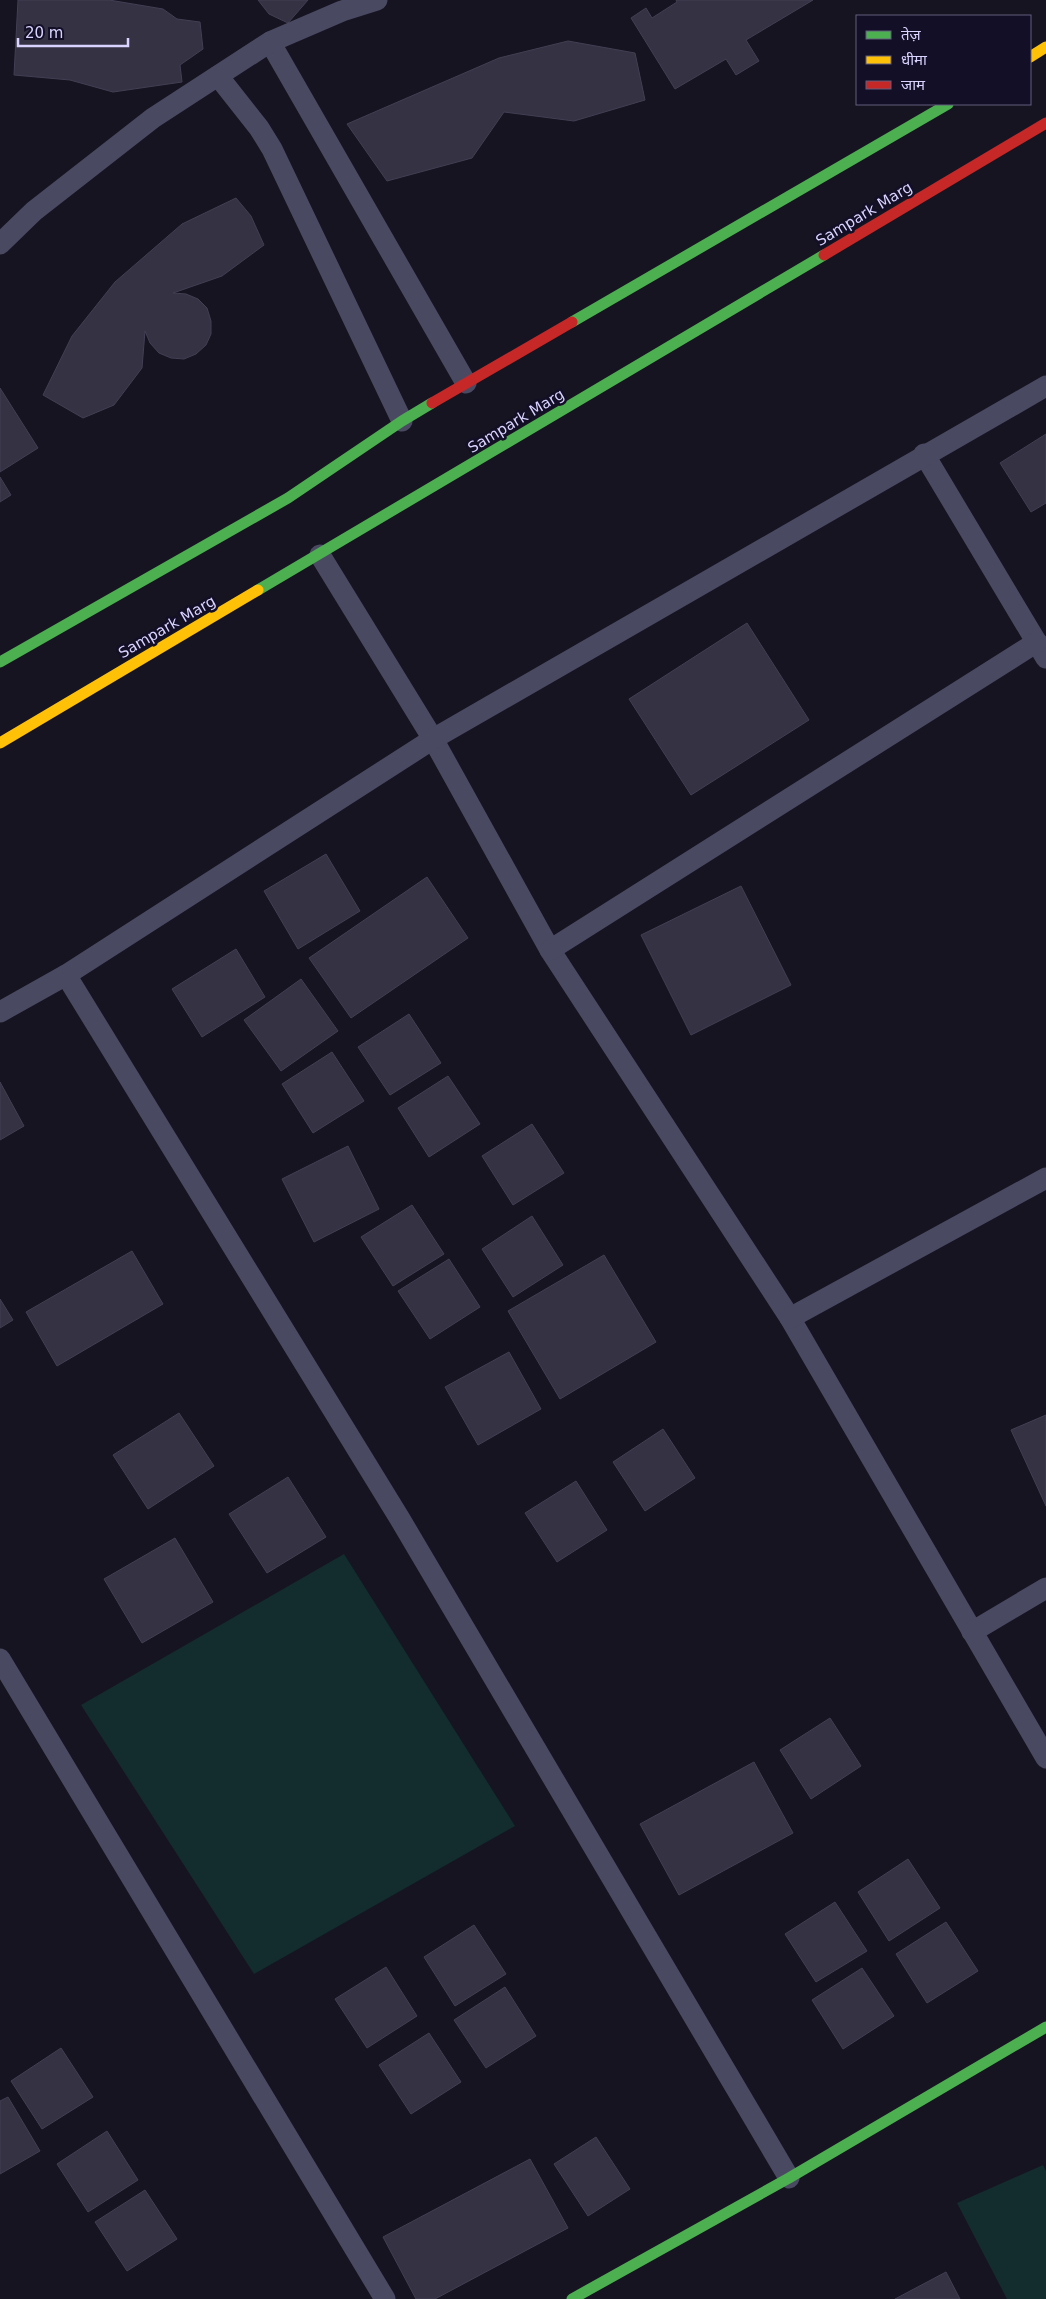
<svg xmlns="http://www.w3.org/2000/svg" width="1046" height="2299" viewBox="0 0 1046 2299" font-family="'DejaVu Sans','Noto Sans Devanagari',sans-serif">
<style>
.green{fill:#132c2d}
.building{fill:#343243;stroke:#433f54}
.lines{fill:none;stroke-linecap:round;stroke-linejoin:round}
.lane{stroke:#4a4962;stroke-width:21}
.fast{stroke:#4caf50;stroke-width:11}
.slow{stroke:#ffc107;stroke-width:11}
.jam{stroke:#c62828;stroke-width:11}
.labels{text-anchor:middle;stroke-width:5;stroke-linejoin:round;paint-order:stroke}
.street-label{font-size:15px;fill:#d9d4ff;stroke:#130f26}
</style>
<rect width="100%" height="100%" fill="#161421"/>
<g class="green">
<path d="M 344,1554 L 515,1826 L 254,1974 L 81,1705 Z"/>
<path d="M 1043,2165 L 1046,2171 L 1046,2299 L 1007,2299 L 957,2203 Z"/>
</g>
<g class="building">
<path d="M 18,0 L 109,0 L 163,9 L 177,19 L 200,22 L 203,49 L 180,65 L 182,82 L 113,92 L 70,80 L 14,75 Z"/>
<path d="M 258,0 L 308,0 L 288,23 L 269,14 Z"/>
<path d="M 676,0 L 813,0 L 746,40 L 759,61 L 736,75 L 726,59 L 675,89 L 631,18 L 646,8 L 652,18 L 677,2 Z"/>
<path d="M 568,41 L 635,53 L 645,100 L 574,121 L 504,112 L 472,158 L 387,181 L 347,124 L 499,58 Z"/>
<path d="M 236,198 L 251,216 L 264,245 L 222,276 L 173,293 L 186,294 L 198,299 L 207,308 L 211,321 L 211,334 L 206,345 L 196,354 L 184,359 L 171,358 L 159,353 L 150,343 L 145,331 L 142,368 L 114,405 L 83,418 L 43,395 L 72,336 L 115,282 L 182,224 Z"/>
<path d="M 0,388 L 38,448 L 0,472 Z"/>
<path d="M 1046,434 L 1046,503 L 1031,512 L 1000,463 Z"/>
<path d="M 0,477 L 11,495 L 0,502 Z"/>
<path d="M 747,623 L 809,720 L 691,795 L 629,699 Z"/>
<path d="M 326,854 L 360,911 L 298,949 L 264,891 Z"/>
<path d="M 427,877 L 468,938 L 351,1018 L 309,958 Z"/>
<path d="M 741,886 L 791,985 L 691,1035 L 641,935 Z"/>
<path d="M 236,949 L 265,997 L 202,1037 L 172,989 Z"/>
<path d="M 301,979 L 338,1031 L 281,1071 L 244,1020 Z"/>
<path d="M 409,1014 L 441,1063 L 390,1095 L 358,1047 Z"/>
<path d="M 332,1052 L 364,1101 L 313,1133 L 282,1084 Z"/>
<path d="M 448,1076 L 480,1124 L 429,1157 L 398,1108 Z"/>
<path d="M 0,1082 L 24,1126 L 0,1140 Z"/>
<path d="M 532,1124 L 564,1173 L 513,1205 L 482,1156 Z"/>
<path d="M 348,1146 L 379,1209 L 314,1242 L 282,1179 Z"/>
<path d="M 412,1205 L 444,1254 L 393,1286 L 361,1237 Z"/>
<path d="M 532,1216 L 563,1265 L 513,1297 L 482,1249 Z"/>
<path d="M 132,1251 L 163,1304 L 57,1366 L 26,1312 Z"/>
<path d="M 604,1255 L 656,1342 L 560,1399 L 508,1311 Z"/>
<path d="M 449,1259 L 480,1307 L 430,1339 L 398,1291 Z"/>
<path d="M 0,1299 L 13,1320 L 0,1328 Z"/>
<path d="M 509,1352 L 541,1409 L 478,1445 L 445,1387 Z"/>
<path d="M 179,1413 L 214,1466 L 148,1509 L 113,1455 Z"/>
<path d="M 1046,1415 L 1046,1506 L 1011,1430 Z"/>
<path d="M 663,1429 L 695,1478 L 645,1511 L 613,1462 Z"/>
<path d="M 288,1477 L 326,1537 L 267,1573 L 229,1514 Z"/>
<path d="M 576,1481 L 607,1530 L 557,1562 L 525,1513 Z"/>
<path d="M 175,1538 L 213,1602 L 142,1643 L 104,1579 Z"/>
<path d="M 830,1718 L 861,1766 L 811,1799 L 780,1750 Z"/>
<path d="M 754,1762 L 793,1833 L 679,1895 L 640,1824 Z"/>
<path d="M 908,1859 L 940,1908 L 889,1941 L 858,1892 Z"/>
<path d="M 835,1902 L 867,1951 L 816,1982 L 785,1934 Z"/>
<path d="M 946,1922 L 978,1971 L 927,2003 L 896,1954 Z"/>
<path d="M 474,1925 L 506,1974 L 455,2006 L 424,1957 Z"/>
<path d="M 386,1967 L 417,2016 L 367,2048 L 335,1999 Z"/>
<path d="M 862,1968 L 894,2016 L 843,2049 L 812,2000 Z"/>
<path d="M 505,1987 L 536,2036 L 486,2068 L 454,2020 Z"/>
<path d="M 429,2033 L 461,2082 L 411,2114 L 379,2065 Z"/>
<path d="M 61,2048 L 93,2097 L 42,2129 L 11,2081 Z"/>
<path d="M 8,2097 L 40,2151 L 0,2174 L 0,2101 Z"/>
<path d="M 107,2131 L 138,2180 L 88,2212 L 57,2164 Z"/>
<path d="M 596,2137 L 630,2189 L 588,2216 L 554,2164 Z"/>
<path d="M 530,2159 L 568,2228 L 435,2299 L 416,2299 L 383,2237 Z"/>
<path d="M 145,2190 L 177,2239 L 127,2271 L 95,2222 Z"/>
<path d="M 946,2272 L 960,2299 L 895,2299 Z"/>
</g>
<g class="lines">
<g class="lane">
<path d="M 270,42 L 466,383"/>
<path d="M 218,76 L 259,128 L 272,149 L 402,421"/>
<path d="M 0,244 L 34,211 L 153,118 L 270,42 L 342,11 L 377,0"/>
<path d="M 924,454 L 1046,658"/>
<path d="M 320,555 L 433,739 L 550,950 L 790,1318 L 1046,1758"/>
<path d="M 550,950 L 1037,642"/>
<path d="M 66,975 L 400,1519 L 789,2178"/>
<path d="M 0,1012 L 66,975 L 433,739 L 1046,386"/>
<path d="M 790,1318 L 1046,1178"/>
<path d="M 972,1632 L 1046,1588"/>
<path d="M 0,1659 L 385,2299"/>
</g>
<g class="fast">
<path d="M 572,322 L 948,104"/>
<path d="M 258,590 L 824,255"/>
<path d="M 0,662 L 288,498 L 402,421 L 432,403"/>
<path d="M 572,2299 L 789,2178 L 1046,2027"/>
</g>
<g class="slow">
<path d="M 1030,57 L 1046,47"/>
<path d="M 0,743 L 258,590"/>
</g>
<g class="jam">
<path d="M 824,255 L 1046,123"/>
<path d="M 432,403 L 572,322"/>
</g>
</g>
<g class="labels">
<g class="street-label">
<text transform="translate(864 214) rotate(-31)" y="5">Sampark Marg</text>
<text transform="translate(516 421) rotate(-31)" y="5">Sampark Marg</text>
<text transform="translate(167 627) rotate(-30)" y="5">Sampark Marg</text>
</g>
</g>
<rect x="856" y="15" width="175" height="90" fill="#130f26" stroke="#625e7d"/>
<rect x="866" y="31" width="25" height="8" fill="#4caf50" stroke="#625e7d"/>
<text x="901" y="40" font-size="15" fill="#d9d4ff">तेज़</text>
<rect x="866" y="56" width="25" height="8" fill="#ffc107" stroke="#625e7d"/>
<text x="901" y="65" font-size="15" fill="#d9d4ff">धीमा</text>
<rect x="866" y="81" width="25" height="8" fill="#c62828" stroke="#625e7d"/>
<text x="901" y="90" font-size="15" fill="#d9d4ff">जाम</text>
<path d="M18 38v8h110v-8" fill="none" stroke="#d9d4ff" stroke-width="2.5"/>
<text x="25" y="38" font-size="15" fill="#d9d4ff" stroke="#130f26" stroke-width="4" paint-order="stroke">20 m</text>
</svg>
